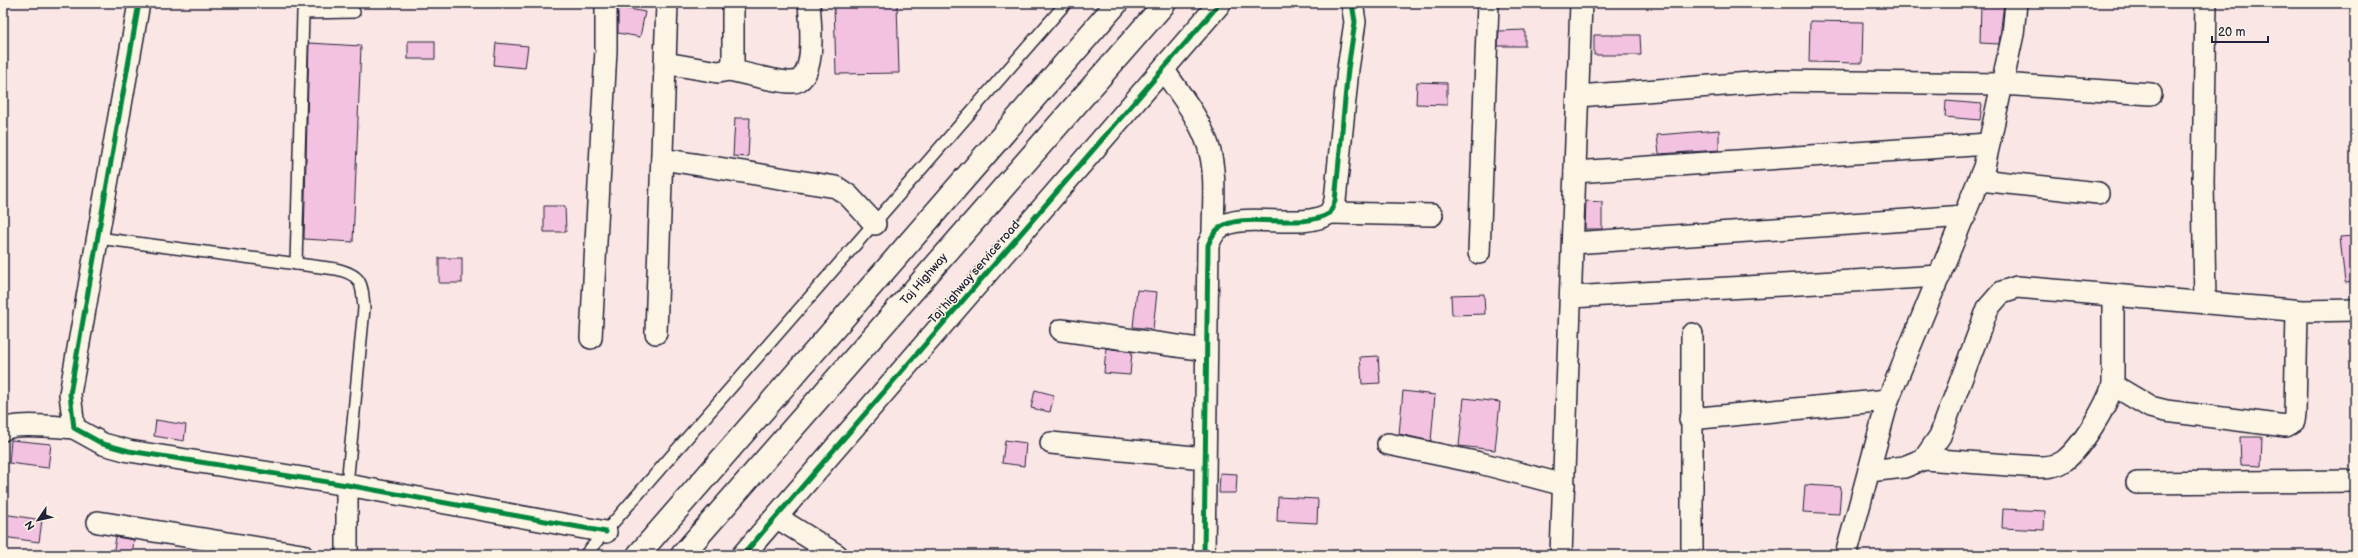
<svg xmlns="http://www.w3.org/2000/svg" width="2358" height="558" viewBox="0 0 2358 558" font-family="'Balsamiq Sans',sans-serif">
<style>
.building{fill:#f4c2e1;stroke:#22223b}
.lines{fill:none;stroke-linecap:round;stroke-linejoin:round}
.service-casing{stroke:#22223b;stroke-width:14}
.minor-casing{stroke:#22223b;stroke-width:24}
.tertiary-casing{stroke:#22223b;stroke-width:25}
.secondary-casing{stroke:#22223b;stroke-width:25}
.service{stroke:#fcf5e5;stroke-width:11}
.minor{stroke:#fcf5e5;stroke-width:21}
.tertiary{stroke:#fcf5e5;stroke-width:22}
.secondary{stroke:#fcf5e5;stroke-width:22}
.cycleway-casing{stroke:#fcf5e5;stroke-width:8}
.cycleway{stroke:#00873e;stroke-width:5}
.labels{text-anchor:middle;stroke-width:3;stroke-linejoin:round;paint-order:stroke}
.street-label{font-size:12px;fill:#22223b;stroke:#fcf5e5}
</style>
<rect width="100%" height="100%" fill="#fae6e4"/>
<filter id="ink" filterUnits="userSpaceOnUse"><feTurbulence type="fractalNoise" baseFrequency=".025" numOctaves="2"/><feDisplacementMap in="SourceGraphic" scale="8" xChannelSelector="R" yChannelSelector="G"/><feConvolveMatrix kernelMatrix="1 2 1 2 8 2 1 2 1" color-interpolation-filters="sRGB"/></filter>
<g filter="url(#ink)">
<g class="building">
<path d="M 834,3 L 897,3 L 899,73 L 836,74 Z"/>
<path d="M 1981,3 L 2004,3 L 1999,44 L 1980,43 Z"/>
<path d="M 618,7 L 645,12 L 640,37 L 618,33 Z"/>
<path d="M 1810,21 L 1863,22 L 1862,63 L 1809,62 Z"/>
<path d="M 1525,30 L 1525,46 L 1498,46 L 1499,31 Z"/>
<path d="M 1594,35 L 1640,35 L 1641,55 L 1594,55 Z"/>
<rect x="408" y="41" width="27" height="18"/>
<path d="M 309,43 L 361,46 L 353,242 L 304,239 Z"/>
<path d="M 496,43 L 528,46 L 525,68 L 494,65 Z"/>
<path d="M 1417,82 L 1447,83 L 1447,105 L 1416,104 Z"/>
<path d="M 1946,101 L 1982,104 L 1980,120 L 1945,117 Z"/>
<path d="M 735,118 L 750,118 L 748,157 L 733,156 Z"/>
<path d="M 1719,130 L 1719,150 L 1659,154 L 1657,135 Z"/>
<path d="M 1586,201 L 1602,202 L 1602,229 L 1585,229 Z"/>
<path d="M 544,206 L 565,206 L 566,232 L 544,232 Z"/>
<path d="M 2355,236 L 2355,282 L 2345,283 L 2340,237 Z"/>
<rect x="439" y="258" width="23" height="25"/>
<path d="M 1137,290 L 1157,292 L 1153,329 L 1133,327 Z"/>
<path d="M 1484,294 L 1485,314 L 1452,315 L 1451,295 Z"/>
<path d="M 1106,348 L 1132,352 L 1130,375 L 1104,373 Z"/>
<path d="M 1378,356 L 1380,383 L 1362,384 L 1360,357 Z"/>
<path d="M 1035,390 L 1054,395 L 1050,412 L 1031,408 Z"/>
<path d="M 1403,391 L 1435,395 L 1431,441 L 1399,434 Z"/>
<path d="M 1464,398 L 1500,402 L 1495,450 L 1459,446 Z"/>
<path d="M 156,420 L 186,425 L 184,441 L 154,436 Z"/>
<path d="M 2240,437 L 2262,437 L 2261,466 L 2241,465 Z"/>
<path d="M 11,440 L 51,444 L 48,468 L 9,463 Z"/>
<path d="M 1005,440 L 1026,443 L 1024,466 L 1002,463 Z"/>
<path d="M 1220,473 L 1237,474 L 1236,493 L 1219,493 Z"/>
<path d="M 1805,485 L 1841,487 L 1839,514 L 1803,512 Z"/>
<path d="M 1278,497 L 1318,499 L 1317,523 L 1277,521 Z"/>
<path d="M 2003,509 L 2045,511 L 2044,530 L 2002,528 Z"/>
<path d="M 3,514 L 42,520 L 39,542 L 3,537 Z"/>
<path d="M 116,537 L 134,540 L 132,555 L 113,555 Z"/>
</g>
<g class="lines">
<g class="service-casing">
<g id="service">
<path d="M 98,238 L 336,269 C 362,275 362,283 364,308 L 347,485"/>
<path d="M 296,264 L 303,13 L 354,12"/>
<path d="M 585,555 L 1066,3"/>
</g>
</g>
<g class="minor-casing">
<g id="minor">
<path d="M 139,3 L 70,394 L 74,428 L 103,444 L 129,451 L 347,485 L 606,532"/>
<path d="M 665,63 L 718,72 L 729,70 L 733,61 L 733,3"/>
<path d="M 1163,69 C 1179,93 1199,117 1208,145 C 1217,172 1213,205 1213,234"/>
<path d="M 729,70 C 744,73 780,83 793,82 C 818,80 810,20 809,3"/>
<path d="M 1578,96 L 1777,81 L 2001,84 L 2151,94"/>
<path d="M 662,159 L 836,187 L 848,195 L 875,224"/>
<path d="M 1575,172 L 1988,144"/>
<path d="M 1980,180 L 2098,193"/>
<path d="M 1330,213 L 1432,215"/>
<path d="M 1573,243 L 1965,216"/>
<path d="M 1479,253 L 1488,3"/>
<path d="M 1571,297 L 1940,276"/>
<path d="M 2205,303 L 2203,181 L 2206,3"/>
<path d="M 1061,330 L 1206,350"/>
<path d="M 656,333 L 667,3"/>
<path d="M 591,338 L 606,50 L 606,3"/>
<path d="M 2113,385 L 2150,407 L 2166,411 L 2286,426 L 2294,421 L 2295,414 L 2297,311"/>
<path d="M 1690,419 L 1888,400"/>
<path d="M 3,430 C 14,422 58,427 74,428"/>
<path d="M 1051,443 L 1204,458"/>
<path d="M 1388,444 L 1480,463 L 1564,485"/>
<path d="M 1924,459 L 2037,467 C 2046,467 2056,467 2064,461 C 2082,447 2106,407 2113,385 L 2113,295"/>
<path d="M 1869,471 L 1904,467 L 1924,459 L 1940,436 L 1988,308 L 2002,292 L 2017,287 L 2303,311 L 2355,310"/>
<path d="M 2137,483 L 2355,481"/>
<path d="M 776,517 L 837,555"/>
<path d="M 98,522 L 302,555"/>
<path d="M 347,555 L 347,485"/>
<path d="M 1204,555 L 1208,245 C 1211,239 1213,233 1218,229 C 1242,209 1301,232 1330,213 L 1335,201 L 1348,69 L 1355,22 L 1352,3"/>
<path d="M 1561,555 L 1581,3"/>
<path d="M 1692,555 L 1692,334"/>
<path d="M 1846,555 L 1888,400 L 1984,167 L 2013,34 L 2016,3"/>
</g>
</g>
<g class="tertiary-casing">
<path id="tertiary" d="M 743,555 L 1220,3"/>
</g>
<g class="secondary-casing">
<g id="secondary">
<path d="M 638,555 L 1117,3"/>
<path id="s1" d="M 682,555 L 1165,3"/>
</g>
</g>
<use href="#service" class="service"/>
<use href="#minor" class="minor"/>
<use href="#tertiary" class="tertiary"/>
<use href="#secondary" class="secondary"/>
<g class="cycleway-casing">
<g id="cycleway">
<path d="M 139,3 L 70,394 L 74,428 L 103,444 L 129,451 L 347,485 L 606,532"/>
<path d="M 743,555 L 1220,3"/>
<path d="M 1204,555 L 1208,245 C 1211,239 1213,233 1218,229 C 1242,209 1301,232 1330,213 L 1335,201 L 1348,69 L 1355,22 L 1352,3"/>
</g>
</g>
<use href="#cycleway" class="cycleway"/>
</g>
</g>
<g class="labels">
<g class="street-label">
<text transform="translate(974 272) rotate(-49)" y="4">Taj highway service road</text>
<text dy="4" stroke="none"><textPath href="#s1" startOffset="367">Taj Highway</textPath></text>
</g>
</g>
<rect width="2358" height="558" fill="none" stroke="#fcf5e5" stroke-width="16"/>
<rect x="8" y="8" width="2342" height="542" fill="none" stroke="#22223b" stroke-width="1.5" filter="url(#ink)"/>
<g transform="translate(38 520) rotate(236)" stroke="#fcf5e5" stroke-width="3" paint-order="stroke">
<path d="M0-3L7 15L0 10L-7 15Z" fill="#22223b"/>
<text y="-6" font-size="11" font-weight="bold" text-anchor="middle" fill="#22223b">N</text>
</g>
<path d="M2212 36v6h56v-6" fill="none" stroke="#22223b" stroke-width="2"/>
<text x="2218" y="36" font-size="12" fill="#22223b" stroke="#fcf5e5" stroke-width="3" paint-order="stroke">20 m</text>
</svg>
